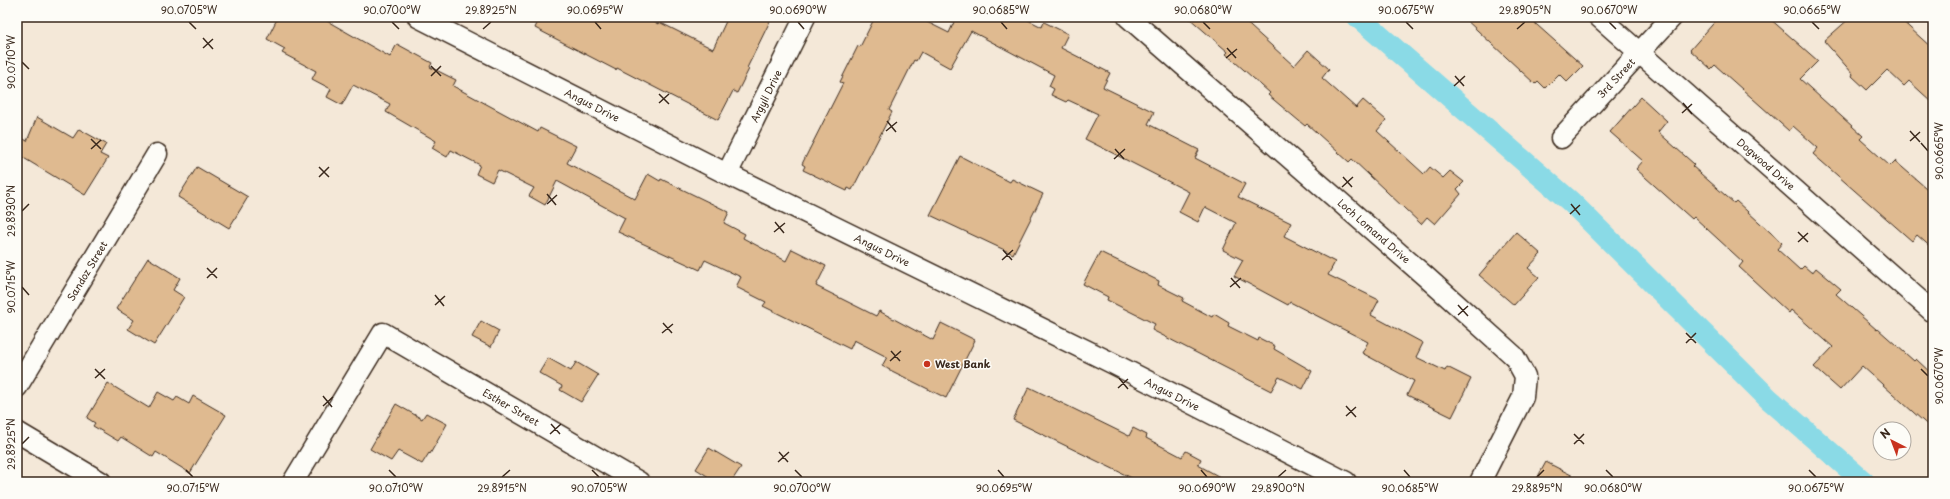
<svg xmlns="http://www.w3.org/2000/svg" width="1950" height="499" viewBox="0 0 1950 499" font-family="'Playpen Sans',sans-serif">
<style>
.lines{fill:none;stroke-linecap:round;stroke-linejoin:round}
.canal{stroke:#8adae6;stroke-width:22}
.building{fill:#dfba90;stroke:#3b2a1e}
.minor-casing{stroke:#3b2a1e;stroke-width:23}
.minor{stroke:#fdfcf7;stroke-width:20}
.ticks{fill:none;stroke:#3b2a1e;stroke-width:1.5}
.poi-dot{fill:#c8321e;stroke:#fdfcf7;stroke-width:1.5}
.labels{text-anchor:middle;stroke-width:3;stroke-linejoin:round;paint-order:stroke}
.street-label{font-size:10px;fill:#3b2a1e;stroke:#fdfcf7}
.poi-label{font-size:10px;font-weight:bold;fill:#3b2a1e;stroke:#fdfcf7;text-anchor:start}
.neatline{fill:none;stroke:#3b2a1e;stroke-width:1.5}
.ticks-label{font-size:10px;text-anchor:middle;fill:#3b2a1e}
</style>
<rect width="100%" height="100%" fill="#f4e8d8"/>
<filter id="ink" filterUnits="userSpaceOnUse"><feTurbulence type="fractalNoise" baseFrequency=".025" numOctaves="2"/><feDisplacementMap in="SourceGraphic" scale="8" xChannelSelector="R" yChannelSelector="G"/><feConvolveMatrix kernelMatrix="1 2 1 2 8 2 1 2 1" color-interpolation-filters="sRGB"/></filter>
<g filter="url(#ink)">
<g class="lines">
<path class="canal" d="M 1358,17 L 1571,202 L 1769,399 L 1864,482"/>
</g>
<g class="building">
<path d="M 278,17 L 320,17 L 390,57 L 397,44 L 432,63 L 430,67 L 456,80 L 453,86 L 538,132 L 540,128 L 576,146 L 567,163 L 635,199 L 648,174 L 660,181 L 661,179 L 729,212 L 724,223 L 745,234 L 743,238 L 786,261 L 792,249 L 826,266 L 816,286 L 876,316 L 879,311 L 933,340 L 941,323 L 975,340 L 946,398 L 882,366 L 887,357 L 854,340 L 850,349 L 763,306 L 766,302 L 736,287 L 741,277 L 705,260 L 700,270 L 618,232 L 625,218 L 557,181 L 545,205 L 529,196 L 534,188 L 498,170 L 492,182 L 476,174 L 480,165 L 451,150 L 447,157 L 432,148 L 436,141 L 386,112 L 390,104 L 353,85 L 342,105 L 327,97 L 331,89 L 312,79 L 316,71 L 282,53 L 285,49 L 267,39 Z"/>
<path d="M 540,17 L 645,17 L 658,24 L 659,22 L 713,49 L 728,17 L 772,17 L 747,68 L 749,69 L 737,93 L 733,91 L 718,120 L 617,68 L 616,70 L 535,28 Z"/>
<path d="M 875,17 L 917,17 L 949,33 L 954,22 L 943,17 L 1022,17 L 1042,27 L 1044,22 L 1068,34 L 1061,48 L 1110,73 L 1103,87 L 1154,112 L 1148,124 L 1199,150 L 1195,158 L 1245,184 L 1238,197 L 1291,223 L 1284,236 L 1335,262 L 1328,275 L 1379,300 L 1371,315 L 1423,343 L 1416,357 L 1445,371 L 1447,367 L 1471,379 L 1452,417 L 1407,395 L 1414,381 L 1362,353 L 1368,342 L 1290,302 L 1288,305 L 1234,276 L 1243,260 L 1223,250 L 1236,223 L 1205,207 L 1198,222 L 1179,212 L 1189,192 L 1085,139 L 1098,114 L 1068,100 L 1066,102 L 1051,95 L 1054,89 L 1049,86 L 1054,75 L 971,31 L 950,68 L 921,52 L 916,61 L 914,60 L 889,110 L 892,112 L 852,190 L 848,188 L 847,191 L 803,170 L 805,166 L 802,164 L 843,83 L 840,82 L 858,46 L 860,47 Z"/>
<path d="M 1188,17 L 1240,17 L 1294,66 L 1308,50 L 1329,69 L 1322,78 L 1356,108 L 1363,100 L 1386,120 L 1377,131 L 1424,174 L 1430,167 L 1443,178 L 1450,171 L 1464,182 L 1457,189 L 1461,194 L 1435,224 L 1427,217 L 1421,224 L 1352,159 L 1349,162 L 1307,124 L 1305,126 L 1268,95 L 1270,93 L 1226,54 L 1228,52 Z"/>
<path d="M 1463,17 L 1528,17 L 1583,66 L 1567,82 L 1559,74 L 1545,88 L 1538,81 L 1535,84 Z"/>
<path d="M 1719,17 L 1768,17 L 1818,61 L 1800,79 L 1863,136 L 1860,139 L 1890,166 L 1895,161 L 1933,194 L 1933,249 L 1917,235 L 1912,241 L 1813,154 L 1818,148 L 1793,126 L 1789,131 L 1715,65 L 1711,69 L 1690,50 Z"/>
<path d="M 1851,17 L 1898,17 L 1933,49 L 1933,103 L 1909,81 L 1904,86 L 1887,70 L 1867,90 L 1852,76 L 1853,74 L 1824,41 Z"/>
<path d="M 1641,97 L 1667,121 L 1658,132 L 1694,164 L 1692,166 L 1734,203 L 1736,201 L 1782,243 L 1777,249 L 1800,270 L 1804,266 L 1812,273 L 1816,268 L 1841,289 L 1836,294 L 1877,330 L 1878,329 L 1914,361 L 1916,359 L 1933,375 L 1933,430 L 1862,366 L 1840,390 L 1814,367 L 1833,347 L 1791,310 L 1789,313 L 1739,267 L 1743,262 L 1694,217 L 1692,219 L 1636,169 L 1643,161 L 1610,132 Z"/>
<path d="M 37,117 L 73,138 L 79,129 L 106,144 L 100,154 L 108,158 L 85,195 L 17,154 L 17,135 L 27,141 Z"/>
<path d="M 960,156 L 1010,182 L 1012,179 L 1043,194 L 1013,254 L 930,215 Z"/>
<path d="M 197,167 L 248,197 L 229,228 L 178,197 Z"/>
<path d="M 1516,232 L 1541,254 L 1528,268 L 1539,277 L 1514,305 L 1479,275 Z"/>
<path d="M 1100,252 L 1159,281 L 1158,285 L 1184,298 L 1182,301 L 1212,317 L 1214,314 L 1229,323 L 1228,326 L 1258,341 L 1259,338 L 1275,346 L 1274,349 L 1312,371 L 1303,389 L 1279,377 L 1271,391 L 1152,330 L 1155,324 L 1107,300 L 1108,297 L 1083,284 Z"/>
<path d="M 148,258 L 180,278 L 173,290 L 184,297 L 154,345 L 128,329 L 134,320 L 116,309 Z"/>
<path d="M 481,321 L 499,331 L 491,347 L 472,337 Z"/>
<path d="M 548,358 L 571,371 L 576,362 L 598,375 L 581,402 L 560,390 L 562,386 L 539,373 Z"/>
<path d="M 108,383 L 149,408 L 158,392 L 174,401 L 177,397 L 189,404 L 193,396 L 226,415 L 190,473 L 156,452 L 153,457 L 121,437 L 118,441 L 93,426 L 95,423 L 87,418 Z"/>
<path d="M 1029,387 L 1129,436 L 1133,428 L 1147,435 L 1146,438 L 1182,457 L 1186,451 L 1201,459 L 1198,465 L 1229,482 L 1140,482 L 1013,420 Z"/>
<path d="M 396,404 L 422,419 L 426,413 L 447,424 L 430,454 L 429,453 L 422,464 L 398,451 L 391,461 L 370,449 Z"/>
<path d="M 709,448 L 741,467 L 731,482 L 717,482 L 696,469 Z"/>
<path d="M 1546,462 L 1585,482 L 1535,482 Z"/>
</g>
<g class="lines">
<g class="minor-casing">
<g id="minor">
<path d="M 418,17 L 727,174 L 1110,362 L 1346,482"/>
<path d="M 1128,17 L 1425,276 L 1514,356 L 1525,376 L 1523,397 L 1480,482"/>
<path d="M 1599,17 L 1933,312"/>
<path d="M 1561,138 L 1672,17"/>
<path d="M 727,174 L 805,17"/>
<path d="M 17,387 L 157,154"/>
<path d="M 17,432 L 101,482"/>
<path d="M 293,482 L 383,333 L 639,482"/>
</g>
</g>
<use href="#minor" class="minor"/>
</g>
</g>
<path class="ticks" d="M 189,22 L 196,29M 392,22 L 399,29M 595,22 L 601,29M 798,22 L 804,29M 1001,22 L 1007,29M 1203,22 L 1210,29M 1406,22 L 1413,29M 1609,22 L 1616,29M 1812,22 L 1819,29M 483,29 L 491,22M 1517,29 L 1525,22M 203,38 L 213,49M 203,48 L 213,39M 1227,48 L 1236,58M 1226,58 L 1237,49M 22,62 L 29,69M 431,66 L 441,76M 431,76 L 441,66M 1455,76 L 1464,86M 1454,86 L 1465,76M 659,94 L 669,104M 659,103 L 669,94M 1683,103 L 1692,114M 1682,113 L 1692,104M 887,121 L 896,132M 886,131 L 897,122M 1910,131 L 1920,142M 91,139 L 101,149M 1910,141 L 1920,132M 1921,143 L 1928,151M 91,149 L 101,140M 1115,149 L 1124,159M 1114,159 L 1125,149M 319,167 L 329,177M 319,177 L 329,167M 1343,177 L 1352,187M 1342,187 L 1353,177M 547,194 L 556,205M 547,204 L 557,195M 1571,204 L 1580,215M 22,211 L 29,204M 1570,214 L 1580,205M 775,222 L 784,233M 774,232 L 785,223M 1798,232 L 1808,242M 1798,242 L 1808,233M 1003,250 L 1012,260M 1002,260 L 1013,250M 207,268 L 217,278M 207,278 L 217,268M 1231,278 L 1240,288M 22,287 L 29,295M 1230,287 L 1241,278M 435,295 L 444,306M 435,305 L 445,296M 1458,305 L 1468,316M 1458,315 L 1468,306M 663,323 L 672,333M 662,333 L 673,324M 1686,333 L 1696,343M 1686,343 L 1696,333M 891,351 L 900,361M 890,361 L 901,351M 95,369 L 105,379M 1921,369 L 1928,376M 95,378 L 105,369M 1119,378 L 1128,389M 1118,388 L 1128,379M 323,396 L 332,407M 323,406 L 333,397M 1346,406 L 1356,417M 1346,416 L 1356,407M 551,424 L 560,434M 550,434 L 561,424M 1574,434 L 1584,444M 22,444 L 29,437M 1574,444 L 1584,434M 779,452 L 788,462M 778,462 L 789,452M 186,470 L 193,477M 389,470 L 396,477M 592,470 L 599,477M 795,470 L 802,477M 998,470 L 1004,477M 1201,470 L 1207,477M 1404,470 L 1410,477M 1606,470 L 1613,477M 1809,470 L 1816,477M 502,477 L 510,470M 1278,477 L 1286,470M 1537,477 L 1544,470"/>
<circle class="poi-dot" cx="927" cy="364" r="4"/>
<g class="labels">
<g class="street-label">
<text transform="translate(1616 78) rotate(-47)" y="4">3rd Street</text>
<text transform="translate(766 96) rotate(-64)" y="4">Argyll Drive</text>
<text transform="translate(592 105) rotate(27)" y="4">Angus Drive</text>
<text transform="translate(1766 164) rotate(41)" y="4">Dogwood Drive</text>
<text transform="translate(1374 231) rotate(41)" y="4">Loch Lomand Drive</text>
<text transform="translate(882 250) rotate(26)" y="4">Angus Drive</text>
<text transform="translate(87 271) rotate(-59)" y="4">Sandoz Street</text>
<text transform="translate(1172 394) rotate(27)" y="4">Angus Drive</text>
<text transform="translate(511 407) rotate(30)" y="4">Esther Street</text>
</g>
<g class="poi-label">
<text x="935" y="368">West Bank</text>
</g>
</g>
<rect width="1950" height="499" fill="none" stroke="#fdfcf7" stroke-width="44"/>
<g transform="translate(1892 441) rotate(318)"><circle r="19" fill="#fdfcf7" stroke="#afa8a0"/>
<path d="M0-3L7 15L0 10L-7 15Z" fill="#c8321e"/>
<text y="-6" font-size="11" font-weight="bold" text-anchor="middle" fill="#3b2a1e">N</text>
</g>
<rect x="22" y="22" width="1906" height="455" class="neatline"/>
<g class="ticks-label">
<text x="189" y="14">90.0705°W</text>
<text x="392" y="14">90.0700°W</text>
<text x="491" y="14">29.8925°N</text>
<text x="595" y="14">90.0695°W</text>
<text x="798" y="14">90.0690°W</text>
<text x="1001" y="14">90.0685°W</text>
<text x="1203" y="14">90.0680°W</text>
<text x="1406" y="14">90.0675°W</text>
<text x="1525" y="14">29.8905°N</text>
<text x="1609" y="14">90.0670°W</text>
<text x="1812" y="14">90.0665°W</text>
<text transform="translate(11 62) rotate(-90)" y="4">90.0710°W</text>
<text transform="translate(1939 151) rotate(-90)" y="4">90.0665°W</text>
<text transform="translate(11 211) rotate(-90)" y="4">29.8930°N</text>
<text transform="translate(11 287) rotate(-90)" y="4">90.0715°W</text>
<text transform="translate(1939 376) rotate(-90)" y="4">90.0670°W</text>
<text transform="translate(11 444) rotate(-90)" y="4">29.8925°N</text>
<text x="193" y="492">90.0715°W</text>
<text x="396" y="492">90.0710°W</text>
<text x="502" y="492">29.8915°N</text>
<text x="599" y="492">90.0705°W</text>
<text x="802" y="492">90.0700°W</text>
<text x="1004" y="492">90.0695°W</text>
<text x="1207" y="492">90.0690°W</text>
<text x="1278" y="492">29.8900°N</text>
<text x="1410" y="492">90.0685°W</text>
<text x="1537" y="492">29.8895°N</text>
<text x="1613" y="492">90.0680°W</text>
<text x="1816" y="492">90.0675°W</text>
</g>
</svg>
